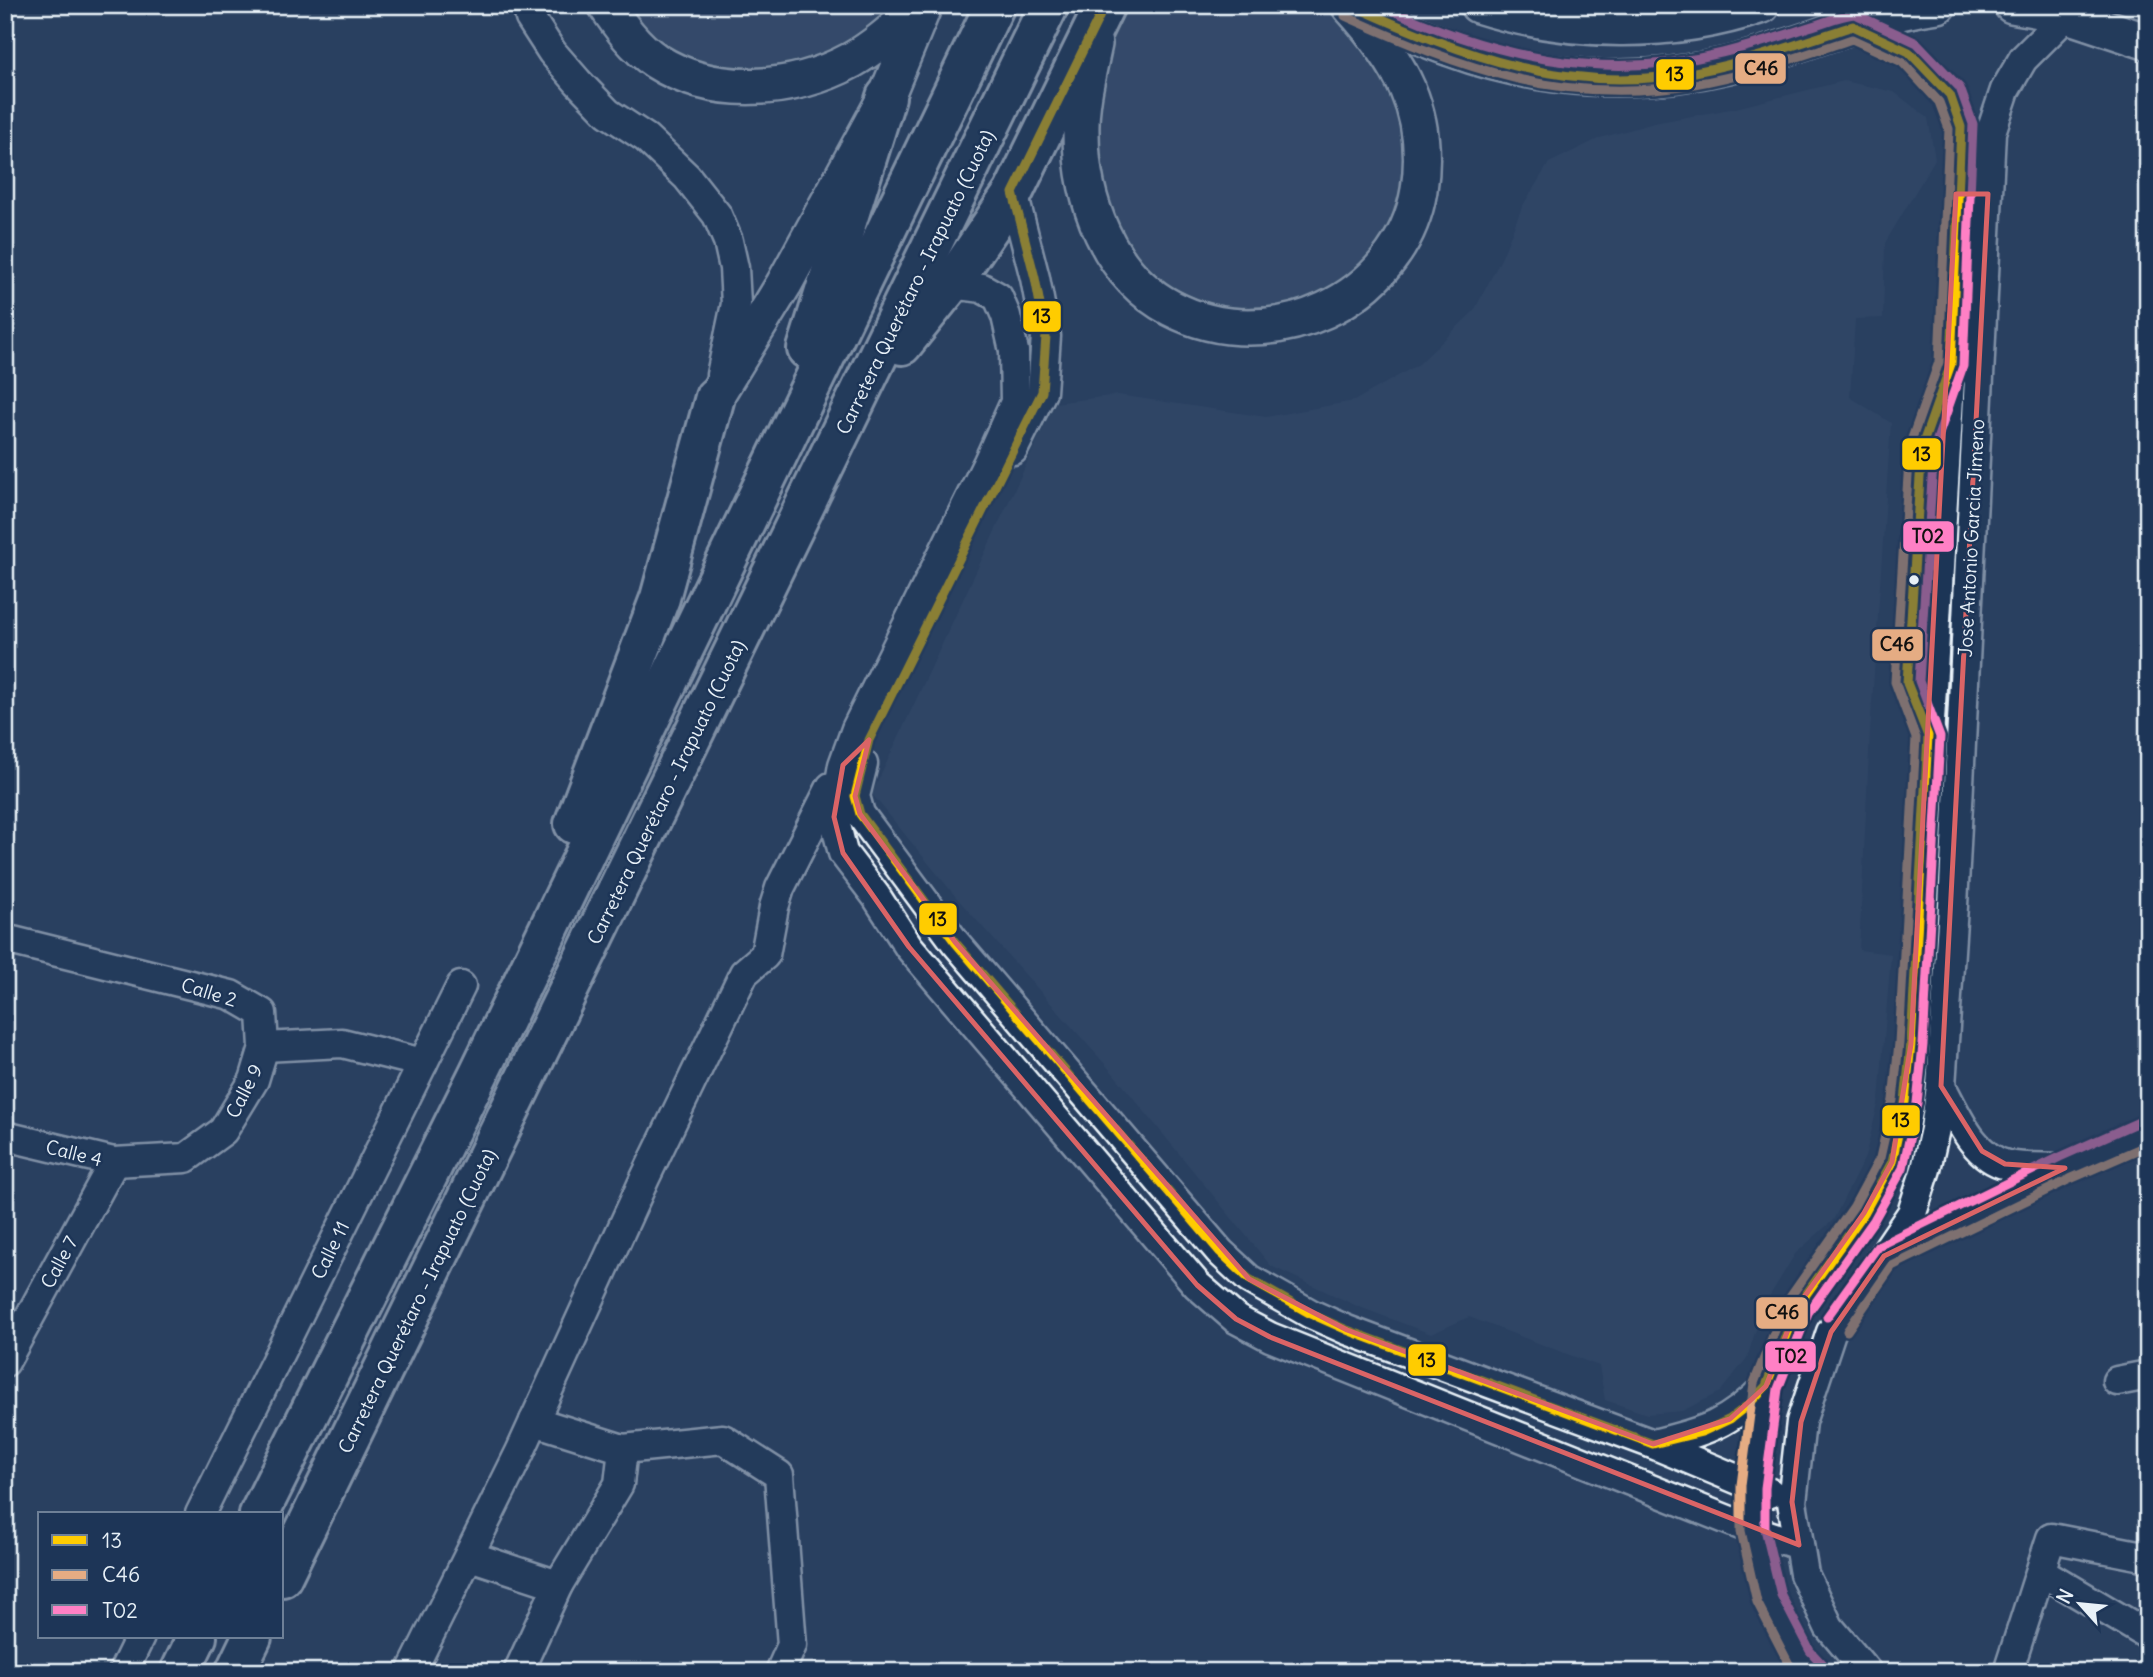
<svg xmlns="http://www.w3.org/2000/svg" width="2153" height="1677" viewBox="0 0 2153 1677" font-family="Delius,sans-serif">
<style>
.built{fill:#364d6b}
.green{fill:#415774;stroke:#94a4b6;stroke-width:2}
.lines{fill:none;stroke-linecap:round;stroke-linejoin:round}
.minor-casing{stroke:#e8f1f8;stroke-width:33}
.major-casing{stroke:#e8f1f8;stroke-width:40}
.highway-casing{stroke:#e8f1f8;stroke-width:44}
.minor{stroke:#1d3557;stroke-width:28}
.major{stroke:#1d3557;stroke-width:35}
.highway{stroke:#1d3557;stroke-width:38}
.bus-1-casing{stroke:#1d3557;stroke-width:14}
.bus-2-casing{stroke:#1d3557;stroke-width:14}
.bus-3-casing{stroke:#1d3557;stroke-width:14}
.bus-1{stroke:#fc0;stroke-width:9}
.bus-2{stroke:#e5ac83;stroke-width:9}
.bus-3{stroke:#ff80c5;stroke-width:9}
.marked{fill:none;stroke:#db6466;stroke-width:5;stroke-linejoin:round}
.bus-dot{fill:#e8f1f8;stroke:#1d3557;stroke-width:2.5}
.labels{text-anchor:middle;stroke-width:5;stroke-linejoin:round;paint-order:stroke}
.street-label{font-size:19px;fill:#e8f1f8;stroke:#1d3557}
.line-badge{stroke:#1d3557;stroke-width:2.5}
.pale-badge-label{font-size:19px;text-anchor:middle;font-weight:bold;fill:#111}
</style>
<rect width="100%" height="100%" fill="#294061"/>
<filter id="ink" filterUnits="userSpaceOnUse"><feTurbulence type="fractalNoise" baseFrequency=".0143" numOctaves="2"/><feDisplacementMap in="SourceGraphic" scale="14" xChannelSelector="R" yChannelSelector="G"/><feConvolveMatrix kernelMatrix="1 2 1 2 8 2 1 2 1" color-interpolation-filters="sRGB"/></filter>
<g filter="url(#ink)">
<path class="built" d="M 1844,81 L 1894,92 L 1928,118 L 1935,159 L 1885,243 L 1883,318 L 1855,319 L 1850,397 L 1891,423 L 1870,732 L 1859,950 L 1891,954 L 1879,1100 L 1865,1157 L 1833,1220 L 1795,1254 L 1763,1307 L 1747,1358 L 1720,1392 L 1682,1411 L 1647,1414 L 1605,1400 L 1599,1366 L 1469,1317 L 1431,1334 L 1357,1306 L 1271,1266 L 1113,1073 L 956,897 L 872,794 L 1055,403 L 1118,395 L 1266,417 L 1354,401 L 1419,364 L 1474,311 L 1502,257 L 1522,207 L 1549,163 L 1600,138 L 1654,123 L 1736,108 Z"/>
<g class="green">
<path d="M 616,5 L 910,5 L 871,37 L 764,79 L 666,59 Z"/>
<path d="M 1119,5 L 1316,5 L 1337,15 L 1370,48 L 1403,104 L 1406,202 L 1379,254 L 1322,296 L 1279,307 L 1241,308 L 1211,306 L 1164,284 L 1124,243 L 1111,219 L 1098,173 L 1094,107 L 1109,28 Z"/>
</g>
<g class="lines">
<g class="minor-casing">
<g id="minor">
<path d="M 527,5 L 530,18 L 552,52 L 578,82 L 608,113 L 646,138 L 687,177 L 717,215 L 728,241 L 734,268 L 736,304 L 721,375"/>
<path d="M 1013,193 L 1035,278 L 1046,336 L 1042,392 L 1013,450"/>
<path d="M 951,284 L 982,288 L 998,297 L 1006,316 L 1014,351 L 1015,402 L 988,462 L 856,729 L 843,765 L 834,817 L 843,853 L 876,896 L 909,947 L 1197,1285 L 1236,1319 L 1270,1337 L 1753,1530 L 1799,1545"/>
<path d="M 863,764 L 855,796 L 860,814 L 906,876 L 955,942 L 1220,1252 L 1249,1279 L 1311,1314 L 1347,1330 L 1653,1444 C 1703,1432 1729,1425 1766,1386"/>
<path d="M 5,939 L 231,995 L 262,1013 L 264,1047 L 254,1080 L 223,1131 L 186,1158 L 114,1162 L 5,1136"/>
<path d="M 264,1047 L 342,1043 L 423,1063"/>
<path d="M 1941,1086 C 1956,1113 1973,1158 2007,1165 C 2025,1168 2045,1167 2063,1168"/>
<path d="M 1885,1256 L 2065,1168 L 2148,1131"/>
<path d="M 5,1362 L 114,1162"/>
<path d="M 2117,1381 L 2148,1375"/>
<path d="M 534,1421 L 623,1449 L 723,1439 L 779,1475 L 792,1645 L 780,1672"/>
<path d="M 1653,1444 L 1770,1493"/>
<path d="M 200,1514 L 461,986"/>
<path d="M 470,1556 L 558,1585"/>
<path d="M 2042,1572 L 2148,1635"/>
<path d="M 123,1672 L 140,1637"/>
<path d="M 411,1672 L 520,1452 L 645,1178 L 744,973 L 765,955 L 774,907 L 780,888 L 831,787"/>
<path d="M 518,1672 L 558,1585 L 619,1484 L 623,1449"/>
<path d="M 1813,1672 L 1800,1658 L 1769,1599 L 1753,1530 L 1753,1487 L 1766,1386 L 1797,1307 L 1864,1213 L 1892,1162 L 1905,1102 L 1911,1044 L 1951,364 L 1961,127 L 1950,95 L 1909,52 L 1853,26"/>
<path d="M 1867,1672 L 1829,1627 L 1804,1574 L 1792,1502 L 1801,1422 L 1831,1332 L 1912,1213 L 1926,1169 L 1935,1129 L 1941,1086 L 1953,906 L 1991,132 L 2005,90 L 2023,59 L 2067,15"/>
<path d="M 2008,1672 L 2051,1538 L 2148,1557"/>
</g>
</g>
<g class="major-casing">
<g id="major">
<path d="M 606,5 C 620,26 635,47 656,61 C 714,98 793,92 852,60 C 877,46 898,26 920,7"/>
<path d="M 1478,5 C 1569,34 1671,36 1762,5"/>
<path d="M 2012,5 L 2067,15 L 2148,42"/>
<path d="M 1356,8 C 1387,22 1418,37 1450,48 C 1538,81 1636,87 1728,65 C 1799,47 1865,15 1938,5"/>
<path d="M 1094,44 C 1088,73 1080,103 1081,133 C 1081,200 1108,275 1171,308 C 1269,360 1401,301 1419,190 C 1431,112 1400,61 1349,5"/>
<path d="M 715,397 L 784,284 L 886,97 L 924,5"/>
</g>
</g>
<g class="highway-casing">
<g id="highway">
<path d="M 902,345 L 951,284 L 1013,193 L 1105,5"/>
<path d="M 807,349 L 886,97"/>
<path d="M 574,824 L 660,598 L 715,397"/>
<path d="M 259,1514 L 479,1073 L 995,5"/>
<path d="M 282,1577 L 1049,5"/>
<path d="M 180,1672 L 197,1637"/>
<path d="M 235,1672 L 252,1637"/>
</g>
</g>
<use href="#minor" class="minor"/>
<use href="#major" class="major"/>
<use href="#highway" class="highway"/>
<g class="bus-1-casing">
<path id="bus-1" d="M 1105,5 L 1013,193 L 1035,278 L 1046,336 L 1042,392 L 869,740 L 855,796 L 860,814 L 955,942 L 1220,1252 L 1249,1279 L 1311,1314 L 1347,1330 L 1653,1444 L 1702,1432 L 1730,1419 L 1749,1404 L 1766,1386 L 1797,1307 L 1864,1213 L 1892,1162 L 1905,1102 L 1911,1044 L 1928,736 L 1907,683 L 1922,446 L 1951,364 L 1961,127 L 1950,95 L 1909,52 L 1853,26 C 1801,43 1748,62 1695,72 C 1568,96 1464,56 1351,5"/>
</g>
<g class="bus-2-casing">
<g id="bus-2">
<path d="M 1345,16 C 1463,69 1562,106 1694,84 C 1748,75 1800,56 1852,39 L 1902,62 L 1939,102 L 1949,129 L 1939,362 L 1910,444 L 1895,682 L 1916,738 L 1899,1043 L 1893,1100 L 1880,1158 L 1854,1206 L 1786,1303 L 1754,1383 L 1741,1485 L 1741,1531 L 1757,1602 L 1789,1664 L 1796,1672"/>
<path d="M 1847,1331 L 1892,1266 L 2070,1179 L 2148,1145"/>
</g>
</g>
<g class="bus-3-casing">
<g id="bus-3">
<path d="M 1380,5 C 1491,56 1600,83 1722,53 C 1751,46 1780,37 1809,27 C 1824,23 1840,15 1855,14 L 1917,43 L 1960,88 L 1973,124 L 1963,366 L 1934,448 L 1919,681 L 1940,737 L 1923,1045 L 1917,1103 L 1903,1168 L 1874,1220 L 1808,1313 L 1778,1389 L 1765,1488 L 1765,1529 L 1781,1595 L 1810,1651 L 1822,1664"/>
<path d="M 1827,1317 L 1878,1246 L 2060,1157 L 2143,1120"/>
</g>
</g>
<use href="#bus-1" class="bus-1"/>
<use href="#bus-2" class="bus-2"/>
<use href="#bus-3" class="bus-3"/>
</g>
</g>
<path d="M0 0H2153V1677H0ZM 1956,194 L 1988,194 L 1941,1086 L 1982,1151 L 2005,1164 L 2065,1168 L 1884,1256 L 1831,1332 L 1801,1422 L 1792,1502 L 1799,1545 L 1270,1337 L 1236,1319 L 1197,1285 L 909,947 L 843,853 L 834,817 L 843,765 L 869,740 L 855,796 L 860,814 L 955,942 L 1249,1279 L 1347,1330 L 1653,1444 L 1730,1419 L 1766,1386 L 1797,1307 L 1864,1213 L 1892,1162 L 1911,1044 Z" fill="#294061" fill-opacity=".55" fill-rule="evenodd"/>
<path class="marked" d="M 1956,194 L 1988,194 L 1941,1086 L 1982,1151 L 2005,1164 L 2065,1168 L 1884,1256 L 1831,1332 L 1801,1422 L 1792,1502 L 1799,1545 L 1270,1337 L 1236,1319 L 1197,1285 L 909,947 L 843,853 L 834,817 L 843,765 L 869,740 L 855,796 L 860,814 L 955,942 L 1249,1279 L 1347,1330 L 1653,1444 L 1730,1419 L 1766,1386 L 1797,1307 L 1864,1213 L 1892,1162 L 1911,1044 Z"/>
<circle class="bus-dot" cx="1914" cy="580" r="6"/>
<g class="labels">
<g class="street-label">
<text transform="translate(915 282) rotate(-64)" y="7">Carretera Querétaro - Irapuato (Cuota)</text>
<text transform="translate(1971 538) rotate(-87)" y="7">Jose Antonio Garcia Jimeno</text>
<text transform="translate(666 792) rotate(-64)" y="7">Carretera Querétaro - Irapuato (Cuota)</text>
<text transform="translate(209 992) rotate(17)" y="7">Calle 2</text>
<text transform="translate(244 1091) rotate(-63)" y="7">Calle 9</text>
<text transform="translate(74 1153) rotate(14)" y="7">Calle 4</text>
<text transform="translate(330 1250) rotate(-64)" y="7">Calle 11</text>
<text transform="translate(59 1262) rotate(-62)" y="7">Calle 7</text>
<text transform="translate(417 1301) rotate(-64)" y="7">Carretera Querétaro - Irapuato (Cuota)</text>
</g>
</g>
<g class="line-badge">
<rect x="1734" y="52" width="53" height="33" rx="7" fill="#e5ac83"/>
<rect x="1655" y="58" width="40" height="33" rx="7" fill="#fc0"/>
<rect x="1022" y="300" width="40" height="33" rx="7" fill="#fc0"/>
<rect x="1901" y="437" width="41" height="34" rx="7" fill="#fc0"/>
<rect x="1902" y="520" width="53" height="33" rx="7" fill="#ff80c5"/>
<rect x="1871" y="628" width="53" height="34" rx="7" fill="#e5ac83"/>
<rect x="918" y="902" width="40" height="34" rx="7" fill="#fc0"/>
<rect x="1881" y="1104" width="40" height="33" rx="7" fill="#fc0"/>
<rect x="1755" y="1296" width="54" height="34" rx="7" fill="#e5ac83"/>
<rect x="1764" y="1340" width="53" height="33" rx="7" fill="#ff80c5"/>
<rect x="1407" y="1343" width="40" height="34" rx="7" fill="#fc0"/>
</g>
<g class="pale-badge-label">
<text x="1761" y="75">C46</text>
<text x="1675" y="81">13</text>
<text x="1042" y="323">13</text>
<text x="1922" y="461">13</text>
<text x="1928" y="543">T02</text>
<text x="1897" y="651">C46</text>
<text x="938" y="926">13</text>
<text x="1901" y="1127">13</text>
<text x="1782" y="1319">C46</text>
<text x="1791" y="1363">T02</text>
<text x="1427" y="1367">13</text>
</g>
<rect width="2153" height="1677" fill="none" stroke="#1d3557" stroke-width="28"/>
<rect x="14" y="14" width="2125" height="1649" fill="none" stroke="#e8f1f8" stroke-width="2.5" filter="url(#ink)"/>
<rect x="38" y="1512" width="245" height="126" fill="#1d3557" stroke="#6e8097" stroke-width="2"/>
<rect x="52" y="1535" width="35" height="10" fill="#ffcc00" stroke="#6e8097" stroke-width="2"/>
<text x="102" y="1548" font-size="21" fill="#e8f1f8">13</text>
<rect x="52" y="1570" width="35" height="10" fill="#e5ac83" stroke="#6e8097" stroke-width="2"/>
<text x="102" y="1582" font-size="21" fill="#e8f1f8">C46</text>
<rect x="52" y="1605" width="35" height="10" fill="#ff80c5" stroke="#6e8097" stroke-width="2"/>
<text x="102" y="1618" font-size="21" fill="#e8f1f8">T02</text>
<g transform="translate(2080 1604) rotate(297)" stroke="#1d3557" stroke-width="5" paint-order="stroke">
<path d="M0-5L12 26L0 18L-12 26Z" fill="#e8f1f8"/>
<text y="-10" font-size="19" font-weight="bold" text-anchor="middle" fill="#e8f1f8">N</text>
</g>
</svg>
